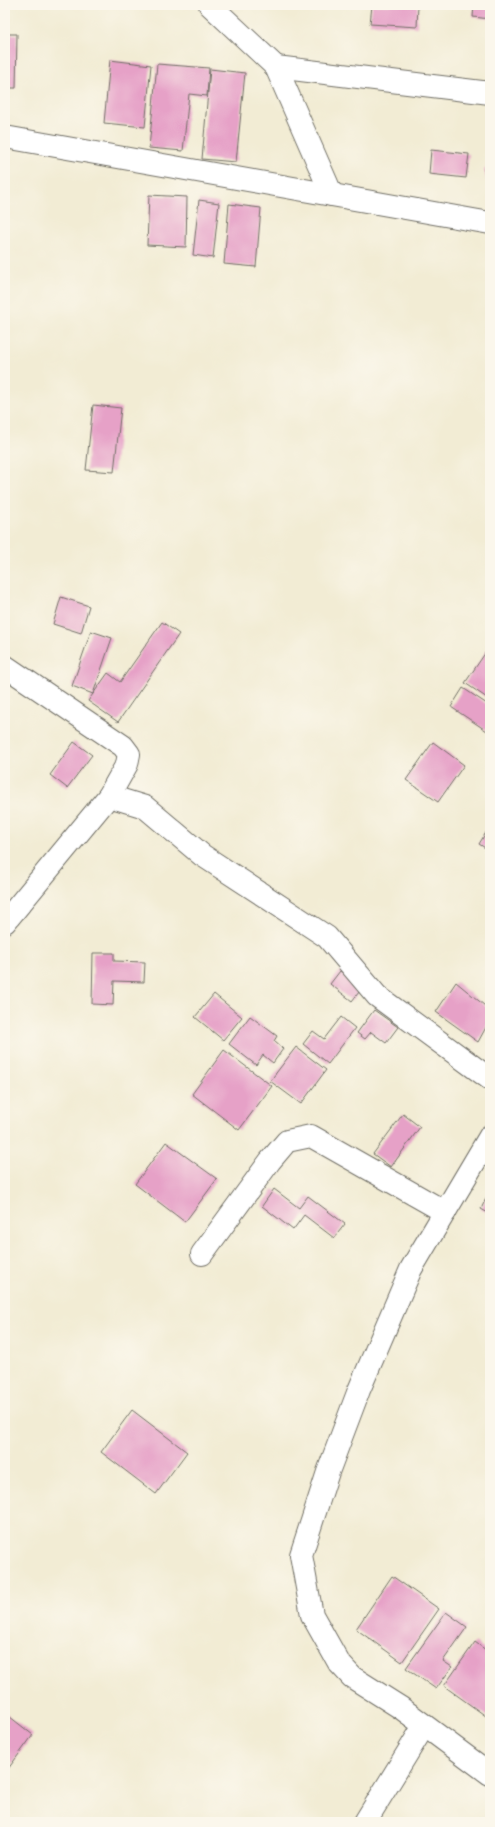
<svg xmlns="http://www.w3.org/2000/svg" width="495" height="1827" viewBox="0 0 495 1827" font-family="'Balsamiq Sans',sans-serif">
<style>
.building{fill:#e6a1c7}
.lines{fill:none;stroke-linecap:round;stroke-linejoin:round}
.minor-casing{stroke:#716f66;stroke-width:24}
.minor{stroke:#fff;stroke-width:22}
</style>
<rect width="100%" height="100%" fill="#fbf7ec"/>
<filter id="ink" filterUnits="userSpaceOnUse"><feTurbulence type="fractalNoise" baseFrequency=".025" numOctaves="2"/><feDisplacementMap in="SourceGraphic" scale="8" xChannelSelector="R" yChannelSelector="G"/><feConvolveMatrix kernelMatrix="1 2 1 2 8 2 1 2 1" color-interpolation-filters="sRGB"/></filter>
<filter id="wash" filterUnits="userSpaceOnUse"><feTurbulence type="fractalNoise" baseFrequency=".012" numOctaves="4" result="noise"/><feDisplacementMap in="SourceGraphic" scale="16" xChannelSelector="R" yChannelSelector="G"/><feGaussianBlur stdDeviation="0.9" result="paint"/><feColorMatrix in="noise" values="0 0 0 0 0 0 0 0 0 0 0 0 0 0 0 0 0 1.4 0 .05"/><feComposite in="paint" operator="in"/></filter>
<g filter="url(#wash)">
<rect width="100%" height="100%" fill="#f2ecd4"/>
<g id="blocks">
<g class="building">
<path d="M 372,5 L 418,5 L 417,27 L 370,24 Z"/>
<path d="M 474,5 L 490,5 L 490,19 L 473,17 Z"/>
<path d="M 5,34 L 17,34 L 16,88 L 5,88 Z"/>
<path d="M 110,60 L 151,65 L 145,127 L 104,123 Z"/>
<path d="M 157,64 L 209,68 L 207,96 L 189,94 L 183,151 L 149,148 Z"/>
<path d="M 210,69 L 245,73 L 236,162 L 202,159 Z"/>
<path d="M 431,150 L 469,154 L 466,178 L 429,174 Z"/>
<path d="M 490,167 L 490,190 L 489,190 L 484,169 Z"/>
<path d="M 149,195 L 187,197 L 186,247 L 147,245 Z"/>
<path d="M 199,200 L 219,203 L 213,258 L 193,255 Z"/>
<path d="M 229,204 L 261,208 L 256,267 L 224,264 Z"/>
<path d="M 93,405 L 121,408 L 114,472 L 86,470 Z"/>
<path d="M 61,597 L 89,606 L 81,633 L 53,624 Z"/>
<path d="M 162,622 L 179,634 L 118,722 L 88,701 L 108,673 L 120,682 Z"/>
<path d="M 91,631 L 112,638 L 93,694 L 72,686 Z"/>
<path d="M 490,646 L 490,700 L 465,683 Z"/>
<path d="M 463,688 L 490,706 L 490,733 L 451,707 Z"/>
<path d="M 74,742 L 92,755 L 67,788 L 50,775 Z"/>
<path d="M 433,742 L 464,765 L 438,802 L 406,780 Z"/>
<path d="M 490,826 L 490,851 L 479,844 Z"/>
<path d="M 93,953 L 114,953 L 114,961 L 145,962 L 144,982 L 114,981 L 113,1005 L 92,1004 Z"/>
<path d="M 340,971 L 363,987 L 352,1001 L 330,984 Z"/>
<path d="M 456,982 L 490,1010 L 490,1020 L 478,1042 L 436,1012 Z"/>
<path d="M 214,994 L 242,1017 L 223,1040 L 195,1017 Z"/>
<path d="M 374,1010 L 398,1027 L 386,1043 L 371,1032 L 365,1039 L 357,1033 Z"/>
<path d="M 250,1016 L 277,1036 L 274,1041 L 283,1049 L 273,1063 L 263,1055 L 256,1065 L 229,1044 Z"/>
<path d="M 341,1017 L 355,1028 L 328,1064 L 303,1044 L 313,1031 L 324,1039 Z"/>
<path d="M 296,1047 L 326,1070 L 301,1104 L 270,1081 Z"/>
<path d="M 224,1050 L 272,1086 L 239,1130 L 192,1094 Z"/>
<path d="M 403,1114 L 420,1127 L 391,1167 L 373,1154 Z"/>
<path d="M 166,1142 L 217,1179 L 185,1222 L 135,1184 Z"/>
<path d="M 274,1189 L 299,1208 L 308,1196 L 345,1224 L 334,1238 L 304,1215 L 293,1230 L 262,1206 Z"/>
<path d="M 490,1190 L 490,1214 L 481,1209 Z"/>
<path d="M 132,1410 L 187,1452 L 156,1494 L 101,1452 Z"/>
<path d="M 392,1576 L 439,1609 L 402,1662 L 356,1629 Z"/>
<path d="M 446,1612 L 467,1627 L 443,1661 L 452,1667 L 436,1689 L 406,1668 Z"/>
<path d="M 475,1642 L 490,1653 L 490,1719 L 444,1686 Z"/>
<path d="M 5,1713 L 33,1735 L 5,1773 Z"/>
</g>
</g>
</g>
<g filter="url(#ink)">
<use href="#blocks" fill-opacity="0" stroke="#716f66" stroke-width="1"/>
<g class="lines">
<g class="minor-casing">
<g id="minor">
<path d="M 210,5 L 276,67 L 332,195"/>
<path d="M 276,67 L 490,93"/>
<path d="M 5,137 L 490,223"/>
<path d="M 5,666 L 123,746 L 129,754 L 127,764 L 109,796 L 5,922"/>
<path d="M 109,796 L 145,807 L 202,855 L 327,937 L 377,996 L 490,1079"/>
<path d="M 490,1136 L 411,1269 L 359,1390 L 328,1472 L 301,1555 L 312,1615 L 339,1663 L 352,1677 L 401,1708 L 490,1774"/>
<path d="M 202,1254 L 270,1161 L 287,1141 L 311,1136 L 445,1212"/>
<path d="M 365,1822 L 424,1726"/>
</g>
</g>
<use href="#minor" class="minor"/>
</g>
</g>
<rect width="495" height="1827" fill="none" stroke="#fbf7ec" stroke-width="20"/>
</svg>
